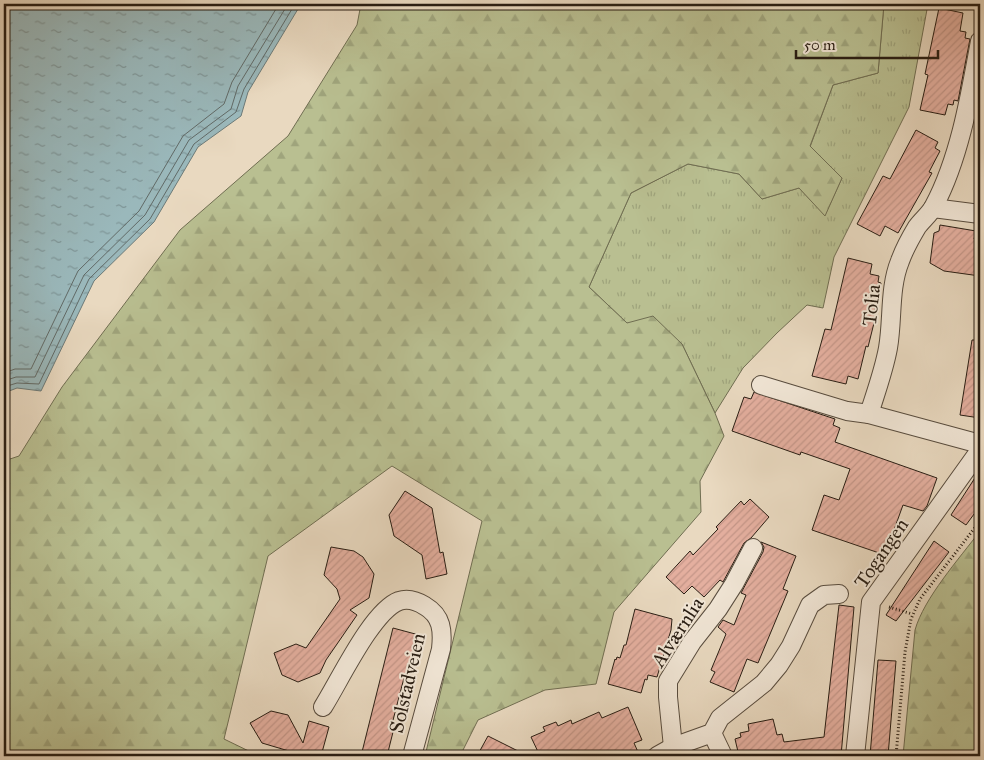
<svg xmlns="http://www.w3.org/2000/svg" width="984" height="760" viewBox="0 0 984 760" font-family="'IM FELL Great Primer',serif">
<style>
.grass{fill:url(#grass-tufts);stroke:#706e52}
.forest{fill:url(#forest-firs);stroke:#706e52}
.water{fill:url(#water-ripples);stroke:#6c7a78}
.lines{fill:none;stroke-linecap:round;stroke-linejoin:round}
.shore{stroke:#616a67;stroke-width:1}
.building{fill:url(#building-hatch);stroke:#281d13}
.street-casing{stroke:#584c3e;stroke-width:20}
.path{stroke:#281d13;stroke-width:3;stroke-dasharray:1 2.5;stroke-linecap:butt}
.street{stroke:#f1e6d6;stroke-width:18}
.labels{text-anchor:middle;stroke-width:4;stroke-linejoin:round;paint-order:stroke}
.street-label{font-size:20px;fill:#281d13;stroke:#f1e6d6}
</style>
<defs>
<pattern id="grass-tufts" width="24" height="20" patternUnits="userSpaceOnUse" patternTransform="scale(1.25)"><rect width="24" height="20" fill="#b9bf91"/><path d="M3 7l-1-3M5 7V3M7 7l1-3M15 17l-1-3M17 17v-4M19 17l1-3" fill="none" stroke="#9fa47c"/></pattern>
<pattern id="forest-firs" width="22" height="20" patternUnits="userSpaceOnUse" patternTransform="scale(1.25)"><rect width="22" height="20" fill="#b9bf91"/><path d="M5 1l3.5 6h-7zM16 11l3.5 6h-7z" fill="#9fa47c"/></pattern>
<pattern id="water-ripples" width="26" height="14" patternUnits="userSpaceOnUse" patternTransform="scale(1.25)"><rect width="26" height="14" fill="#9ab8bb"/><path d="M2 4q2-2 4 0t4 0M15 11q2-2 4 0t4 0" fill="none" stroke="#7e9597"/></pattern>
<pattern id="building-hatch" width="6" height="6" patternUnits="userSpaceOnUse" patternTransform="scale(1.25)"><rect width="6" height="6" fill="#e4af9f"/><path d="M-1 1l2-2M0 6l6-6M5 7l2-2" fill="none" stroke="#c49688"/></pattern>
</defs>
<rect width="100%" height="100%" fill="#e9d9c0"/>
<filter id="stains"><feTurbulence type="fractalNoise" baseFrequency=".004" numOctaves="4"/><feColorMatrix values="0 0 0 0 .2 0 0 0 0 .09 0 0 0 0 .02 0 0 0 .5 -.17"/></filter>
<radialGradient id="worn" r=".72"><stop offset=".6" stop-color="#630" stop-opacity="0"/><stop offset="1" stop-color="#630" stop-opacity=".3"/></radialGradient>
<path class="grass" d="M 884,4 L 928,4 L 909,107 L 834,257 L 823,308 L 807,305 L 777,333 L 743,368 L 715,413 L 682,344 L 627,323 L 589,287 L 631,193 L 688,164 L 739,174 L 762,199 L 799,188 L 825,215 L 842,178 L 810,147 L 833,85 L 878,73 Z"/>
<g class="forest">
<path d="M 361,4 L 884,4 L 878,73 L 833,85 L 810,146 L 842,178 L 825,216 L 799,188 L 762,199 L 739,174 L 688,164 L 631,193 L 589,287 L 627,323 L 653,316 L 682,344 L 715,413 L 724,436 L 700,481 L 701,512 L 614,612 L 596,684 L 545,690 L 478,720 L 460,756 L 425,756 L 482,521 L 392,466 L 268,556 L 224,739 L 259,756 L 4,756 L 4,461 L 19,456 L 62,387 L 180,230 L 288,136 L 357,25 Z"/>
<path d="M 980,531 L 980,751 L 977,756 L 903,756 L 915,630 C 924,598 959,559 980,531 Z"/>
</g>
<path class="water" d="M 4,4 L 301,4 L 248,92 L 241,116 L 198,147 L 154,222 L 94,281 L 41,391 L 17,388 L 4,393 Z"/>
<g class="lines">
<g class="shore">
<path d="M 4,373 L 15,369 L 31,369 L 78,271 L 139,211 L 183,136 L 224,104 L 232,82 L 279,4"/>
<path d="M 4,381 L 16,377 L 35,377 L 84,275 L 145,215 L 189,140 L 231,109 L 238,86 L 288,4"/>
<path d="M 4,387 L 17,383 L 39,384 L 89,279 L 150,219 L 194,144 L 236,112 L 244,89 L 295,4"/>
</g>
</g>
<g class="building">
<path d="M 939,8 L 963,13 L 960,31 L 966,32 L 965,38 L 970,39 L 958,101 L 954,100 L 953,105 L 948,104 L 945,115 L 920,110 L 928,75 L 925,74 Z"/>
<path d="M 916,130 L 938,142 L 935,148 L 940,151 L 929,172 L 932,173 L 898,233 L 885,226 L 880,236 L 857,224 L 883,176 L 890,179 Z"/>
<path d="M 940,225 L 976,231 L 974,239 L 980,240 L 980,276 L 944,271 L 930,263 L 934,233 L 939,231 Z"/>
<path d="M 848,258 L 872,264 L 870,274 L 879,276 L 878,282 L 881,283 L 874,314 L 876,315 L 868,347 L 866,346 L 858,379 L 848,376 L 846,384 L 812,376 L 825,329 L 831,330 Z"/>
<path d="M 972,340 L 980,340 L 980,418 L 960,415 Z"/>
<path d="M 754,392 L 835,419 L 833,425 L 840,428 L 835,442 L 937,478 L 927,506 L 923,511 L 903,505 L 885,555 L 812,530 L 824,495 L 839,500 L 850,469 L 801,452 L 800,455 L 732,431 L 744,397 L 751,399 Z"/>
<path d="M 980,470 L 980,506 L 966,525 L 951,515 Z"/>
<path d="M 405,491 L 432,508 L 440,553 L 443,552 L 447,574 L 426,579 L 422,555 L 394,536 L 389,515 Z"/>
<path d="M 750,499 L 769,517 L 751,538 L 744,543 L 723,582 L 720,580 L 704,597 L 692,586 L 684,594 L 666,577 L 690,551 L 693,555 L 718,529 L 716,527 L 741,501 L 744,505 Z"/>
<path d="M 934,541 L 949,552 L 896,621 L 886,615 Z"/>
<path d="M 761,542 L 796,556 L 783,589 L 788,591 L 758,663 L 747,659 L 734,692 L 710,682 L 715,672 L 711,670 L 726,634 L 718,627 L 723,620 L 734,625 L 746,595 L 741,593 L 763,552 L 764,547 Z"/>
<path d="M 331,547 L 354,551 L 363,557 L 374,574 L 369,598 L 350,610 L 357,615 L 326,660 L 320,673 L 298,682 L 282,675 L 274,653 L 296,644 L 306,648 L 340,599 L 337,589 L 324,575 Z"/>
<path d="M 839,605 L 854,607 L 841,756 L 739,756 L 735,739 L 741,737 L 740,733 L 749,731 L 748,724 L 773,719 L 777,735 L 782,734 L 784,742 L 824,737 Z"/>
<path d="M 635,609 L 672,619 L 671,630 L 657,677 L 648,675 L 647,680 L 645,679 L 641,693 L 608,684 L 615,659 L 616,660 L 617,657 L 620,658 L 624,645 L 626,645 Z"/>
<path d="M 393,628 L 419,635 L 408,675 L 405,674 L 392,724 L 395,724 L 387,756 L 361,756 Z"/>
<path d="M 878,660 L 896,661 L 888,756 L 870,756 Z"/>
<path d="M 628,707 L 642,740 L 634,743 L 638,752 L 628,756 L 540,756 L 531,737 L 545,731 L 543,727 L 556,722 L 558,726 L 571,720 L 572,724 L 599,712 L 602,718 Z"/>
<path d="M 271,711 L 288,715 L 303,743 L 309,721 L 329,727 L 321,756 L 299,756 L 299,754 L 262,743 L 250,723 Z"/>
<path d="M 488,736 L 528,756 L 477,756 Z"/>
</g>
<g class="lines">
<g class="street-casing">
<g id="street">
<path d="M 933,208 L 980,214"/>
<path d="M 761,385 L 847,411 L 869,414 L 980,444"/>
<path d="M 869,414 C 876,392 884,370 888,348 C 893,319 889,288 900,261 C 904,250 911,237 917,227 C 922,220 930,214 934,206 C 960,157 970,96 980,41"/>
<path d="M 323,707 C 339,682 372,611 399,601 C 408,598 417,601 425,606 C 442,616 443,631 441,649 L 412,756"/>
<path d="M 712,733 L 723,756"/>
<path d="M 673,747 L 668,697 L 668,681 L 692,642 L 718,609 L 734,584 L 753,548"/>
<path d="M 657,756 L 673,747 L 712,733 L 720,718 L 764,683 L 779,665 L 791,646 L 810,605 L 824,595 L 839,594"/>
<path d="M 855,756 L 871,602 L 980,450"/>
</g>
</g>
<g class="path">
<path d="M 889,607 L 912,614"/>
<path d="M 896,756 L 905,652 L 911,619 L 920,599 L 980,521"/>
</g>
<use href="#street" class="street"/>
</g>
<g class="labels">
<g class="street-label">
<text transform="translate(871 305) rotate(-84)" y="7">Tolia</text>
<text transform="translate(881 553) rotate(-56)" y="7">Togangen</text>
<text transform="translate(677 632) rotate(-57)" y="7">Alværnlia</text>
<text transform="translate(407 683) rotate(-77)" y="7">Solstadveien</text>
</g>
</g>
<rect width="984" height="760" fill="none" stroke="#e9d9c0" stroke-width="20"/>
<rect x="5" y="5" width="974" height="750" fill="none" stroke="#281d13" stroke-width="2.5"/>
<rect x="10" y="10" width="964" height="740" fill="none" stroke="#281d13"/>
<path d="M796 50v8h142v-8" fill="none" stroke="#281d13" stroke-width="2.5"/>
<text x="804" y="50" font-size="15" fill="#281d13" stroke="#f1e6d6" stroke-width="4" paint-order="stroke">50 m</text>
<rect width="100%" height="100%" filter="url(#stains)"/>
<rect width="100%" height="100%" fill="url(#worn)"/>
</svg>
